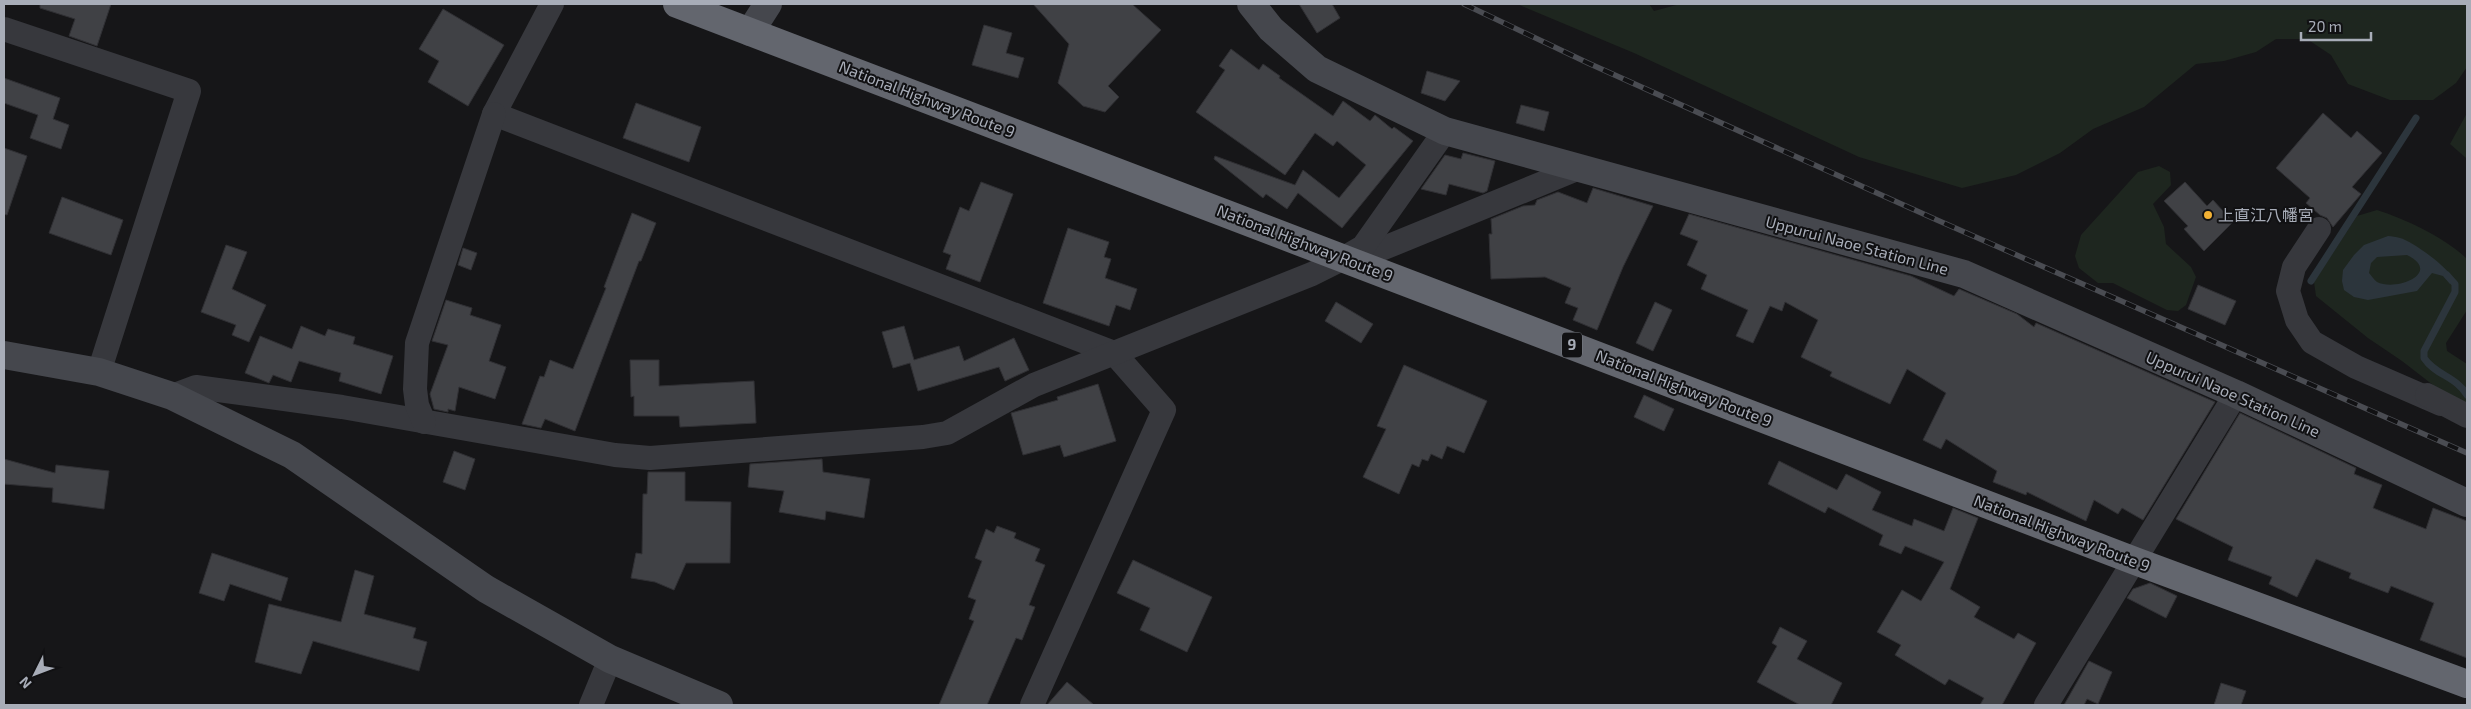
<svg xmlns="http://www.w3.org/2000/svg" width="2471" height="709" viewBox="0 0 2471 709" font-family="'Exo 2','Noto Sans JP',sans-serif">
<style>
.green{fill:#1e261f}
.water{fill:#2c353c;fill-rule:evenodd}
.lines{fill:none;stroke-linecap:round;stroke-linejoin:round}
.stream{stroke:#2c353c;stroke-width:7}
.building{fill:#404145;stroke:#303034}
.street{stroke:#37383d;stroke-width:24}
.secondary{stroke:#45474d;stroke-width:28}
.highway{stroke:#63666e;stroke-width:28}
.rail-casing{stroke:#4a4c52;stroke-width:5.5}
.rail{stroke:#111113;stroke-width:4;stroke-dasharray:11;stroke-linecap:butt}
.poi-dot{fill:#f2b134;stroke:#111113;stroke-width:2}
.labels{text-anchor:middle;stroke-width:4;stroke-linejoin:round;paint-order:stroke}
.shield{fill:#111113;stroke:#7b7e86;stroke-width:1}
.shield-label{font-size:15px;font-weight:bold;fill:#a8adb8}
.street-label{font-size:16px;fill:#a8adb8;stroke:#111113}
.poi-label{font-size:16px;fill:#a8adb8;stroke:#111113;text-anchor:start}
</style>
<rect width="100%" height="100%" fill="#161618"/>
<g class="green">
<path d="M 1517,4 L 1649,4 L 1654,11 L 1680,4 L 2467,4 L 2467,67 L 2456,83 L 2433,100 L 2390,100 L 2348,84 L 2331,55 L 2307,39 L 2276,39 L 2256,52 L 2224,61 L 2196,64 L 2144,107 L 2093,129 L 2060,153 L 2016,175 L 1962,188 L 1859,157 L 1634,53 Z"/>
<path d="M 2467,113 L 2467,157 L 2466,158 L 2450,144 Z"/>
<path d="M 2159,166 L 2170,172 L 2171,185 L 2153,204 L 2164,227 L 2166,244 L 2191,267 L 2196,277 L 2186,305 L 2178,311 L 2167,310 L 2113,283 L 2098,283 L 2079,268 L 2075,256 L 2081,235 L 2138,172 Z"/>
<path d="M 2377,210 C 2405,219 2446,238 2467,259 L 2467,310 L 2446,343 L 2447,351 L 2467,364 L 2467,406 L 2455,402 L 2402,361 L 2368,338 L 2316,296 L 2314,282 L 2357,216 Z"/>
</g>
<path class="water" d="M 2388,236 C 2392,236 2396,237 2400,238 C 2412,241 2451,269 2453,280 L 2450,284 L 2443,276 L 2432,273 L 2417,291 L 2368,300 L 2354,297 L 2344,290 L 2342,281 L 2343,270 L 2354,255 L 2364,245 ZM 2407,255 C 2443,273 2396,292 2377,282 C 2374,280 2371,275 2369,273 L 2371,263 L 2377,257 Z"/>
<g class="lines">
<g class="stream">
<path d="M 2447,275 L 2455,284 L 2455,292 L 2424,351 L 2424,358 C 2435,375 2457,377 2467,395"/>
<path d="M 2311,281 L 2416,118"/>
</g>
</g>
<g class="building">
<path d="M 40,4 L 111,4 L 97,46 L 69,36 L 75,19 L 40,8 Z"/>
<path d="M 1033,4 L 1132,4 L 1161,30 L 1108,86 L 1119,97 L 1105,112 L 1083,106 L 1058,83 L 1069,44 Z"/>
<path d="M 1299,4 L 1332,4 L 1340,18 L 1317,33 Z"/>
<path d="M 443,9 L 504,45 L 468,106 L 428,82 L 439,61 L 419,49 Z"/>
<path d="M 984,25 L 1012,33 L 1006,53 L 1024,58 L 1018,78 L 972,65 Z"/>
<path d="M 1231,49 L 1259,70 L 1263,64 L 1280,76 L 1279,78 L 1333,116 L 1343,101 L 1370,121 L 1375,115 L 1392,129 L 1394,127 L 1413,141 L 1342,228 L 1298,193 L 1287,209 L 1266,194 L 1263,198 L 1214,159 L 1215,156 L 1295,185 L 1303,170 L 1339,198 L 1366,165 L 1337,141 L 1333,146 L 1315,133 L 1285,175 L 1196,112 L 1225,70 L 1219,66 Z"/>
<path d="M 1427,71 L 1460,81 L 1445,101 L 1421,93 Z"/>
<path d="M 4,78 L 60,98 L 53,119 L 69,125 L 61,149 L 30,138 L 38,115 L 4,103 Z"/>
<path d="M 636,103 L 701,127 L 689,162 L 623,138 Z"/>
<path d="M 1521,105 L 1549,112 L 1544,131 L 1516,123 Z"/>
<path d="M 2323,113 L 2351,138 L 2357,131 L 2382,153 L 2352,187 L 2361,194 L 2333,227 L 2327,218 L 2320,215 L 2306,203 L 2310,198 L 2276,168 Z"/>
<path d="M 4,148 L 27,156 L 7,215 L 4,214 Z"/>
<path d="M 1463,153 L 1495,161 L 1487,191 L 1483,193 L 1449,184 L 1446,195 L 1421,189 L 1445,155 L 1461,159 Z"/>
<path d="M 981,182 L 1013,194 L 980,282 L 946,269 L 951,255 L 943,252 L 960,207 L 969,211 Z"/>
<path d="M 2185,182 L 2207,206 L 2213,200 L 2233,222 L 2204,251 L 2184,229 L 2188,226 L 2164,201 Z"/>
<path d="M 1593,188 L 1653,206 L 1623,267 L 1597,330 L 1573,320 L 1578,308 L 1565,303 L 1571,288 L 1545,277 L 1491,279 L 1489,234 L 1492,234 L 1491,219 L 1523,206 L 1535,205 L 1537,200 L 1558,192 L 1587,203 Z"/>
<path d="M 62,197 L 123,220 L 111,255 L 49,233 Z"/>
<path d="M 632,213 L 656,223 L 641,261 L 639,261 L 575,431 L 545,419 L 541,428 L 522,424 L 540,376 L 544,377 L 550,360 L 573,369 L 606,288 L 604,287 Z"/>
<path d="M 1689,214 L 1911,276 L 1954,296 L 1959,289 L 2017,314 L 2034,327 L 2036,323 L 2215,402 L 2143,520 L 2122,508 L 2118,514 L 2094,500 L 2086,521 L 2027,492 L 2026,495 L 1993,482 L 1997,471 L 1946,439 L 1941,449 L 1923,440 L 1946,393 L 1907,369 L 1890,404 L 1830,376 L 1832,372 L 1801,357 L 1818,320 L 1785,302 L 1782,311 L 1770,306 L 1753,343 L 1736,336 L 1748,310 L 1701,289 L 1707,275 L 1687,265 L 1698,241 L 1680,234 Z"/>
<path d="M 1068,228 L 1109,242 L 1104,257 L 1111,259 L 1105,278 L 1137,289 L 1130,310 L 1116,305 L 1109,326 L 1043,303 Z"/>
<path d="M 226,245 L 247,252 L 232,289 L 266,305 L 249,342 L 232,335 L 236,325 L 201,312 Z"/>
<path d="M 463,248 L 477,253 L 471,270 L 458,265 Z"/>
<path d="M 2198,285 L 2236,301 L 2225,325 L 2188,309 Z"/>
<path d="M 446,300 L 472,308 L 470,315 L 501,325 L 489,361 L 506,367 L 495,399 L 459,387 L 455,411 L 448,409 L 448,412 L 434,409 L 430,394 L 448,345 L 432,341 Z"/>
<path d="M 1336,302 L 1373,324 L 1361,343 L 1325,321 Z"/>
<path d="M 1655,302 L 1672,310 L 1653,351 L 1636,343 Z"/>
<path d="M 301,326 L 325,336 L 328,329 L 355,337 L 353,344 L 393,356 L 381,394 L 339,381 L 341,373 L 299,361 L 291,382 L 273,375 L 269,383 L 245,373 L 260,336 L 292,349 Z"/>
<path d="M 904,326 L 914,360 L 959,346 L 964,361 L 1014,338 L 1029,370 L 1005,381 L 999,367 L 918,391 L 910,363 L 893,368 L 882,332 Z"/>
<path d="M 630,360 L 659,360 L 659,386 L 754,381 L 756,423 L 680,427 L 679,416 L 634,416 L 634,396 L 631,397 Z"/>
<path d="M 1404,365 L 1487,401 L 1464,453 L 1447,446 L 1442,459 L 1431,454 L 1428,461 L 1422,459 L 1419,467 L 1412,464 L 1399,494 L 1363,477 L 1386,429 L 1377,426 Z"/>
<path d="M 1098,384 L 1116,441 L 1064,457 L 1060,445 L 1023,455 L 1011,413 L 1058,400 L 1057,397 Z"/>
<path d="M 1644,395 L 1674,409 L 1664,431 L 1634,417 Z"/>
<path d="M 2240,413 L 2356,468 L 2354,474 L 2382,485 L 2373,508 L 2426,529 L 2433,508 L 2467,521 L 2467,658 L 2420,640 L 2434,603 L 2391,586 L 2388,593 L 2349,578 L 2351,573 L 2316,559 L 2297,597 L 2269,584 L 2272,577 L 2228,560 L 2233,547 L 2176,519 Z"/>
<path d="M 454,451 L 475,459 L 465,490 L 443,482 Z"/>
<path d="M 4,459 L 55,473 L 56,465 L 109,471 L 104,509 L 52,502 L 53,488 L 4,484 Z"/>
<path d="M 822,459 L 823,472 L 870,479 L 864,518 L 826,511 L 825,520 L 779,512 L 784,491 L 748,487 L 750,464 Z"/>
<path d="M 1779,461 L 1837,490 L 1846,474 L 1881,492 L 1872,510 L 1912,526 L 1914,519 L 1944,531 L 1953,508 L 1978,518 L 1950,589 L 1980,607 L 1974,617 L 2014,639 L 2018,633 L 2036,643 L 2002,705 L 1980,705 L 1984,698 L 1949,679 L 1945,685 L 1895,655 L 1901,645 L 1877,632 L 1902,590 L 1921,601 L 1944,562 L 1905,546 L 1901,554 L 1879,545 L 1883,535 L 1828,507 L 1825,513 L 1768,484 Z"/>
<path d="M 648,472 L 685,472 L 685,501 L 731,502 L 730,563 L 686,563 L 674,590 L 655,582 L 631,578 L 636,553 L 642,554 L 643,494 L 647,494 Z"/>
<path d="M 997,526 L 1016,533 L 1014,538 L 1040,549 L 1035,561 L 1045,565 L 1029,605 L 1035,607 L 1022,640 L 1016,638 L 987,705 L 939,705 L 974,621 L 969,619 L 976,600 L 968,597 L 982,561 L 975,558 L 986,529 L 994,533 Z"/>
<path d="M 212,553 L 288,578 L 281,601 L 230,584 L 224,601 L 199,593 Z"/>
<path d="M 1133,560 L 1212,597 L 1187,652 L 1140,630 L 1150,608 L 1117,593 Z"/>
<path d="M 355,570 L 374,576 L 364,614 L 416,628 L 413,638 L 427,642 L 419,671 L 313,641 L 301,674 L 255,662 L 269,604 L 341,622 Z"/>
<path d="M 2150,583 L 2177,596 L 2166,618 L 2127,598 L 2133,589 Z"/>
<path d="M 1780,627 L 1807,641 L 1797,659 L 1842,683 L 1831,705 L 1800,705 L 1757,682 L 1777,646 L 1772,643 Z"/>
<path d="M 2089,661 L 2112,672 L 2098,704 L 2087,699 L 2084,705 L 2064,705 Z"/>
<path d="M 1067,682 L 1094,705 L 1047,705 Z"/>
<path d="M 2221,683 L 2246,691 L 2241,705 L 2214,705 Z"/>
</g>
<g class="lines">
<g class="street">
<path d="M 552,4 L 494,114 L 1114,353 L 1164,410 L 1032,705"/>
<path d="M 4,29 L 189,91 L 99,372"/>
<path d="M 2319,229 L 2294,267 L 2288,291 L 2297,320 L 2312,342 L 2356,367 L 2441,404"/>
<path d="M 1363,247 L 1379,250 L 1577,169"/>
<path d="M 2427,395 L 2467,416"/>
<path d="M 172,396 L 196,387 L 342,407 L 615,455 L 650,458 L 923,437 L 947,433 L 1034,385 L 1312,274 L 1344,258 L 1363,247 L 1445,131"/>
<path d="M 424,422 L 417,405 L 415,389 L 417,343 L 494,114"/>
<path d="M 591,705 L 610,659"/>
<path d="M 2046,705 L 2236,394"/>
</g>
<g class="secondary">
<path d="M 1251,4 L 1271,29 L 1317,69 L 1445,131 L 1964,274 L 2236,394 L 2467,503"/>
<path d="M 750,32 L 768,4"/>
<path d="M 4,355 L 99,372 L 172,396 L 292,455 L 486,589 L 610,659 L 719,705"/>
</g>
<path class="highway" d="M 677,4 L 2135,561 L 2467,684"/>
<g class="rail-casing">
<path id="rail" d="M 1464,4 L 1588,63 L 1937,220 L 2467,453"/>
</g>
<use href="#rail" class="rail"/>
</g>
<circle class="poi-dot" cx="2208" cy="215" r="5"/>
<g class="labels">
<rect class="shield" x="1562" y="332.5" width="20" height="25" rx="4"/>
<g class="shield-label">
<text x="1572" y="350">9</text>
</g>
<g class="street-label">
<text transform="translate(927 99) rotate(21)" y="6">National Highway Route 9</text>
<text transform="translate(1305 243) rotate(21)" y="6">National Highway Route 9</text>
<text transform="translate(1857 245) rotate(15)" y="6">Uppurui Naoe Station Line</text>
<text transform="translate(1684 388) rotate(21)" y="6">National Highway Route 9</text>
<text transform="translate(2233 394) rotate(24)" y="6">Uppurui Naoe Station Line</text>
<text transform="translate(2062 533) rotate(21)" y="6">National Highway Route 9</text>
</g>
<g class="poi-label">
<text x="2218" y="221">上直江八幡宮</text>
</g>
</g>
<rect width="2471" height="709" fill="none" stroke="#a8adb8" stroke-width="10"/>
<g transform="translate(35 674) rotate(228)" stroke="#111113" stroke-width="4" paint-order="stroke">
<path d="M0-4L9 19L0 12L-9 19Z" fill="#a8adb8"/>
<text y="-8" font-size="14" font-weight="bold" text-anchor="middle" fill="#a8adb8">N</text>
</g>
<path d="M2301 32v8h70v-8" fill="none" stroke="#a8adb8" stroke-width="2.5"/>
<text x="2308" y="32" font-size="15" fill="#a8adb8" stroke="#111113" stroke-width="4" paint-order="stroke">20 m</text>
</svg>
